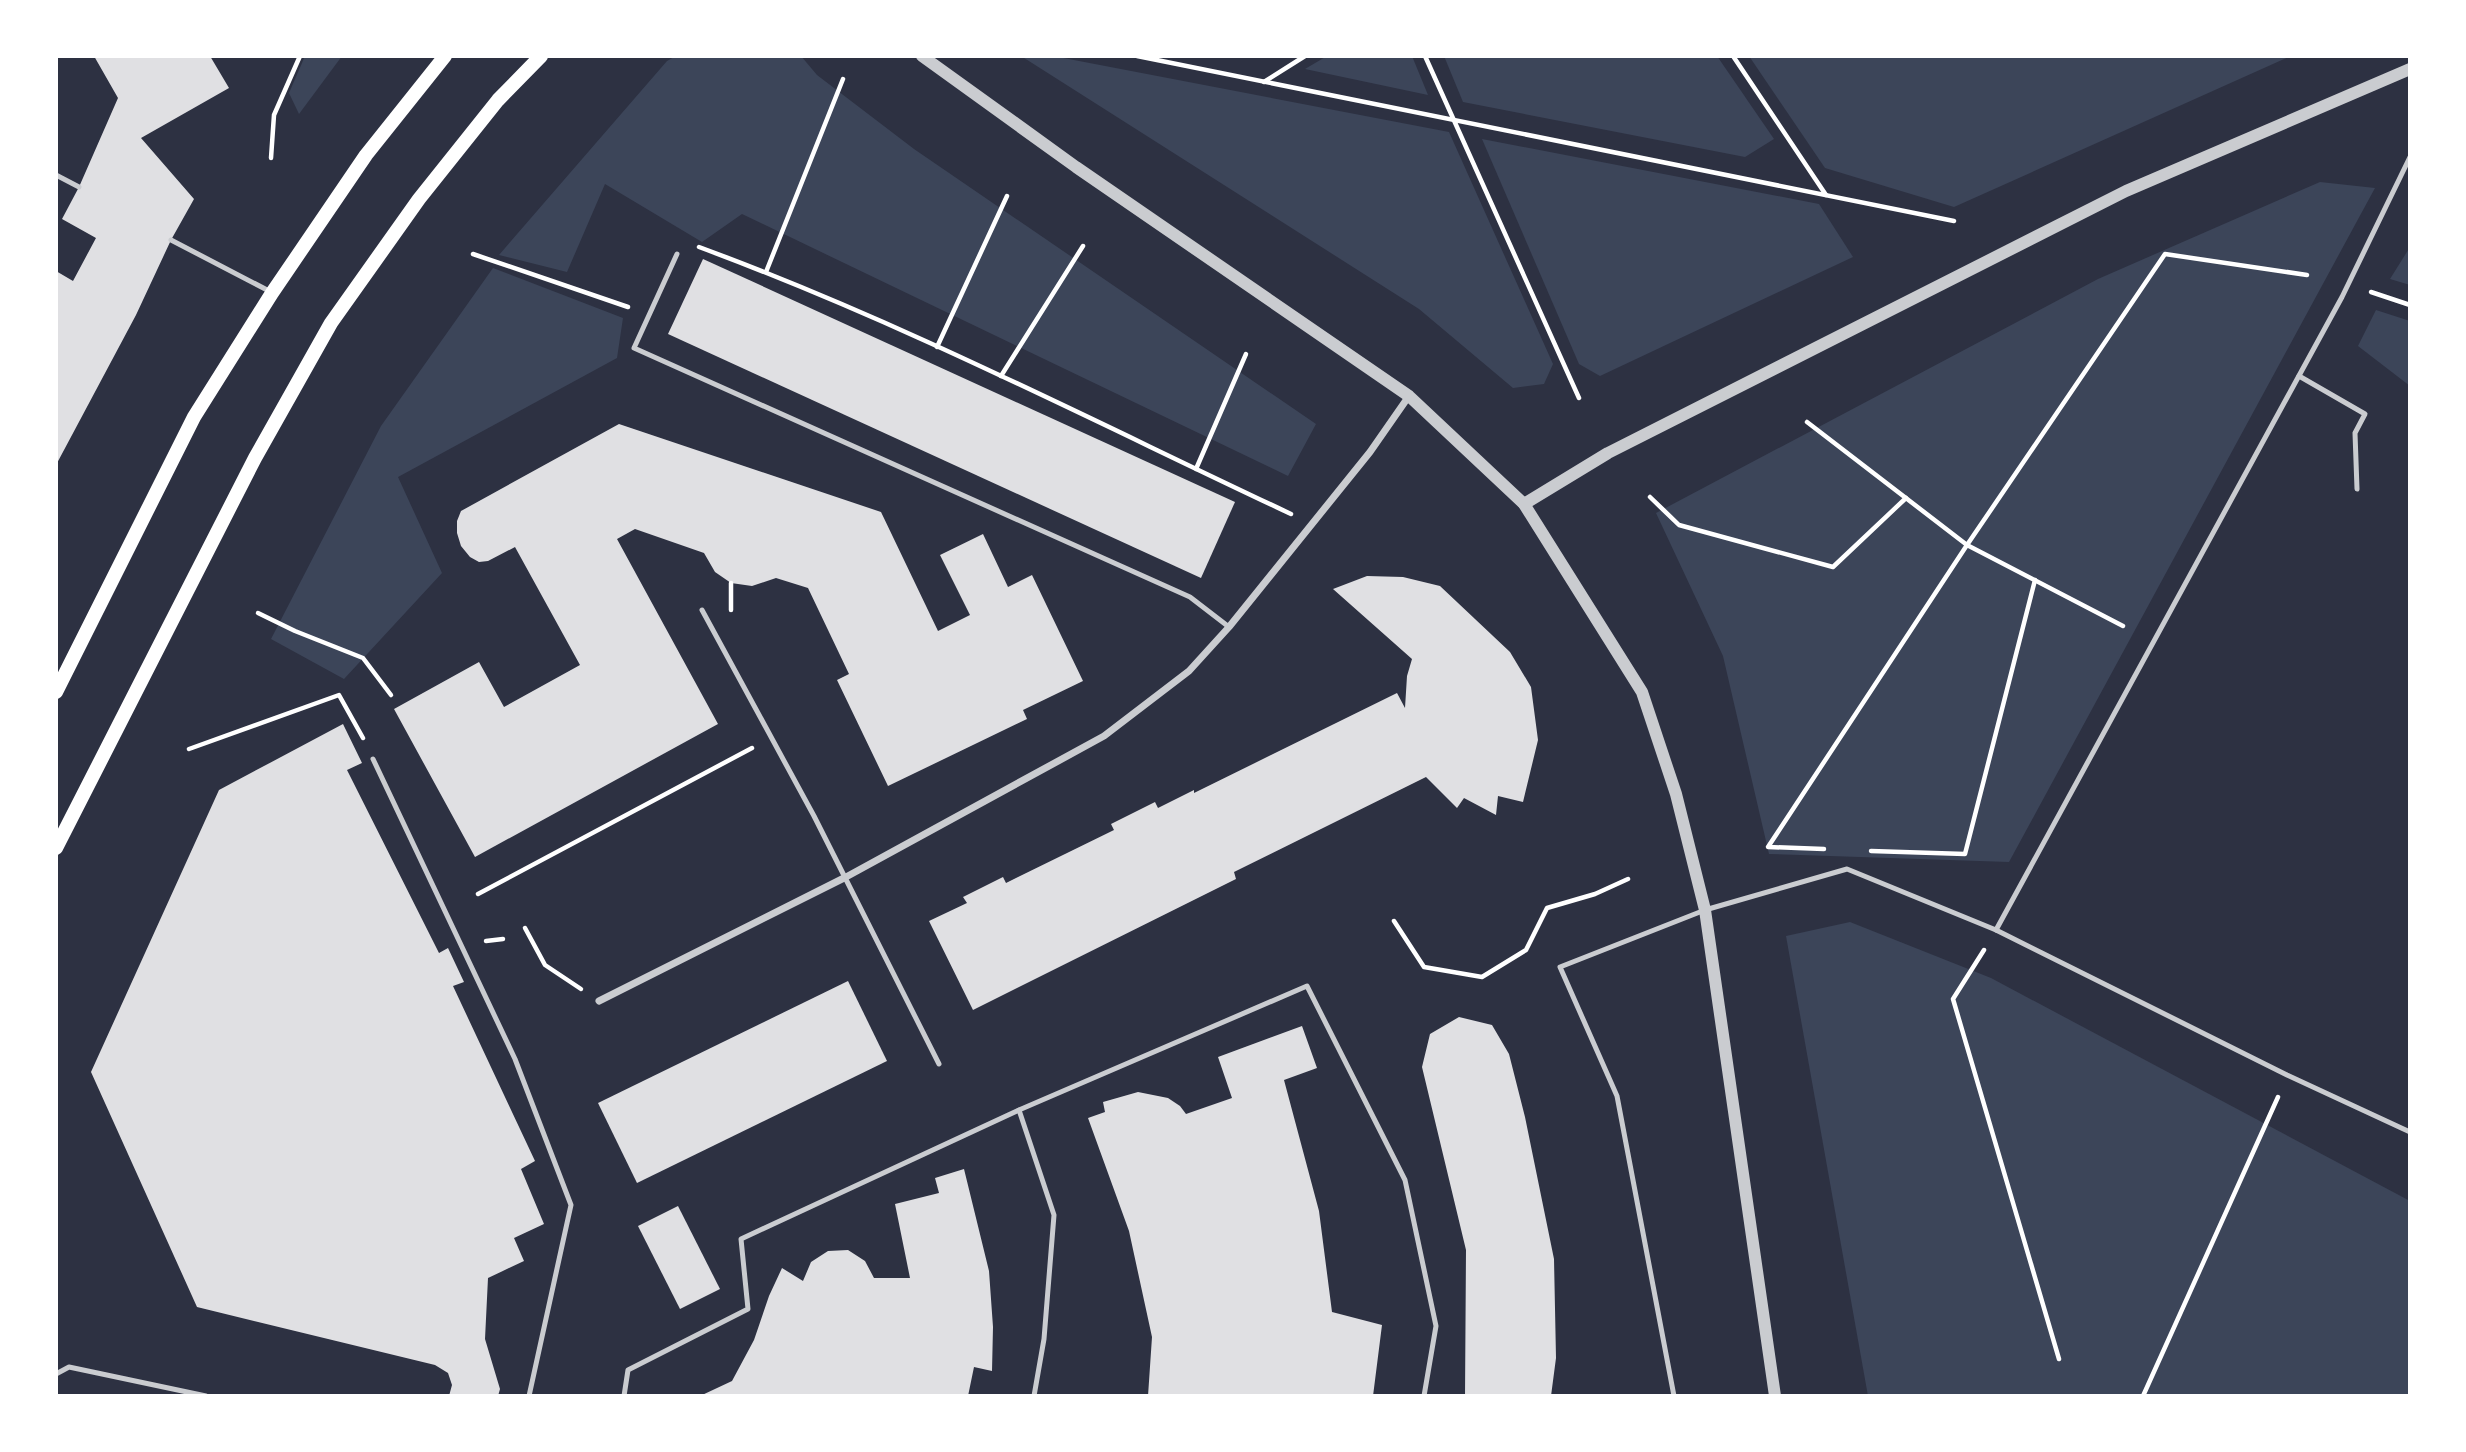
<svg xmlns="http://www.w3.org/2000/svg" width="2466" height="1452" viewBox="0 0 2466 1452" font-family="'PT Sans',sans-serif">
<style>
.green{fill:#3c4559}
.building{fill:#e0e0e3}
.lines{fill:none;stroke-linecap:round;stroke-linejoin:round}
.path{stroke:#fff;stroke-width:4.5}
.service{stroke:#caccd0;stroke-width:5}
.minor{stroke:#caccd0;stroke-width:7}
.tertiary{stroke:#caccd0;stroke-width:12}
.secondary{stroke:#fff;stroke-width:14}
</style>
<rect width="100%" height="100%" fill="#2d3142"/>
<g class="green">
<path d="M 305,56 L 342,56 L 299,114 L 289,93 Z"/>
<path d="M 676,56 L 801,56 L 817,75 L 914,149 L 1316,424 L 1288,476 L 742,214 L 702,242 L 605,184 L 567,272 L 499,255 L 667,61 Z"/>
<path d="M 1021,56 L 1053,56 L 1449,132 L 1553,364 L 1544,384 L 1513,388 L 1419,309 Z"/>
<path d="M 1327,56 L 1412,56 L 1428,95 L 1305,69 Z"/>
<path d="M 1444,56 L 1717,56 L 1774,139 L 1745,157 L 1463,102 Z"/>
<path d="M 1749,56 L 2291,56 L 1954,207 L 1825,168 Z"/>
<path d="M 1482,139 L 1819,204 L 1853,257 L 1600,376 L 1579,364 Z"/>
<path d="M 2320,182 L 2375,188 L 2009,862 L 1769,854 L 1723,656 L 1656,513 L 2098,279 Z"/>
<path d="M 2410,247 L 2410,285 L 2390,279 Z"/>
<path d="M 493,268 L 623,318 L 617,358 L 398,477 L 442,573 L 344,679 L 271,639 L 381,426 Z"/>
<path d="M 2376,310 L 2410,321 L 2410,386 L 2358,346 Z"/>
<path d="M 1850,922 L 1991,978 L 2410,1201 L 2410,1396 L 1868,1396 L 1786,936 Z"/>
</g>
<g class="building">
<path d="M 94,56 L 210,56 L 229,88 L 141,138 L 194,199 L 171,240 L 136,315 L 56,465 L 56,271 L 73,281 L 96,238 L 62,219 L 79,187 L 118,98 Z"/>
<path d="M 703,259 L 1235,502 L 1201,578 L 668,334 Z"/>
<path d="M 619,424 L 881,512 L 938,631 L 970,615 L 940,555 L 983,534 L 1008,587 L 1032,575 L 1083,681 L 1023,710 L 1027,719 L 888,786 L 837,680 L 849,674 L 808,588 L 776,578 L 752,586 L 731,583 L 715,572 L 704,553 L 635,529 L 617,539 L 718,724 L 475,857 L 394,709 L 479,662 L 504,707 L 580,665 L 515,547 L 488,561 L 479,562 L 470,557 L 461,546 L 457,533 L 457,521 L 461,511 Z"/>
<path d="M 1367,576 L 1403,577 L 1440,586 L 1510,652 L 1531,687 L 1538,740 L 1523,802 L 1498,796 L 1496,815 L 1464,798 L 1457,808 L 1426,777 L 1234,872 L 1236,879 L 973,1010 L 929,921 L 967,903 L 963,897 L 1003,877 L 1006,883 L 1114,830 L 1111,824 L 1155,802 L 1158,808 L 1194,790 L 1194,793 L 1397,693 L 1405,708 L 1407,676 L 1412,659 L 1333,589 Z"/>
<path d="M 343,724 L 362,763 L 347,770 L 439,953 L 448,948 L 464,982 L 453,986 L 535,1161 L 521,1169 L 544,1224 L 514,1238 L 524,1261 L 488,1278 L 485,1339 L 500,1389 L 498,1396 L 449,1396 L 452,1385 L 448,1373 L 435,1365 L 197,1307 L 91,1072 L 219,790 Z"/>
<path d="M 848,981 L 887,1061 L 637,1183 L 598,1103 Z"/>
<path d="M 1459,1017 L 1492,1025 L 1509,1054 L 1525,1117 L 1554,1259 L 1556,1358 L 1551,1396 L 1465,1396 L 1466,1250 L 1422,1067 L 1430,1034 Z"/>
<path d="M 1302,1026 L 1317,1068 L 1284,1080 L 1319,1211 L 1332,1312 L 1382,1325 L 1373,1396 L 1148,1396 L 1152,1337 L 1129,1231 L 1088,1118 L 1105,1112 L 1103,1102 L 1138,1092 L 1168,1098 L 1180,1106 L 1186,1114 L 1232,1098 L 1218,1057 Z"/>
<path d="M 964,1169 L 989,1271 L 993,1327 L 992,1371 L 974,1367 L 968,1396 L 700,1396 L 732,1381 L 754,1340 L 769,1296 L 782,1268 L 803,1281 L 811,1262 L 828,1251 L 848,1250 L 865,1261 L 874,1278 L 910,1278 L 895,1204 L 939,1193 L 935,1178 Z"/>
<path d="M 678,1206 L 720,1289 L 680,1309 L 638,1226 Z"/>
</g>
<g class="lines">
<g class="path">
<path d="M 1137,56 L 1954,221"/>
<path d="M 1425,56 L 1579,398"/>
<path d="M 1733,56 L 1826,195"/>
<path d="M 1264,82 L 1305,56"/>
<path d="M 271,158 L 274,115 L 300,56"/>
<path d="M 699,247 C 902,322 1095,422 1291,514"/>
<path d="M 473,254 L 628,307"/>
<path d="M 766,272 L 843,79"/>
<path d="M 2371,292 L 2410,305"/>
<path d="M 937,347 L 1007,196"/>
<path d="M 1001,376 L 1083,246"/>
<path d="M 1807,422 L 1967,545 L 2123,626"/>
<path d="M 1196,469 L 1246,354"/>
<path d="M 1650,497 L 1679,525 L 1833,567 L 1906,498"/>
<path d="M 731,583 L 731,610"/>
<path d="M 258,613 L 295,631 L 363,658 L 391,695"/>
<path d="M 189,749 L 339,695 L 363,738"/>
<path d="M 1824,849 L 1768,847 L 1967,545 L 2165,254 L 2307,275"/>
<path d="M 1871,851 L 1965,854 L 2035,580"/>
<path d="M 478,894 L 752,748"/>
<path d="M 1394,921 L 1424,967 L 1482,977 L 1526,950 L 1547,908 L 1595,894 L 1628,879"/>
<path d="M 525,928 L 545,965 L 581,989"/>
<path d="M 486,941 L 503,939"/>
<path d="M 1984,950 L 1953,999 L 2059,1359"/>
<path d="M 2143,1396 L 2278,1097"/>
</g>
<g class="service">
<path d="M 56,175 L 79,187"/>
<path d="M 171,240 L 271,292"/>
<path d="M 677,254 L 634,348 L 1190,597 L 1229,627"/>
<path d="M 2299,376 L 2365,414 L 2355,433 L 2357,489"/>
<path d="M 702,610 L 814,816 L 939,1064"/>
<path d="M 373,759 L 515,1059 L 571,1205 L 529,1396"/>
<path d="M 1996,930 L 2342,297 L 2410,157"/>
<path d="M 1019,1110 L 1054,1215 L 1044,1339 L 1034,1396"/>
<path d="M 56,1374 L 69,1367 L 206,1396"/>
<path d="M 624,1396 L 628,1370 L 748,1309 L 741,1239 L 1019,1110 L 1307,986 L 1405,1180 L 1436,1326 L 1424,1396"/>
<path d="M 1674,1396 L 1617,1096 L 1560,967 L 1705,910 L 1847,869 L 1996,930 L 2287,1075 L 2410,1132"/>
</g>
<path class="minor" d="M 599,1001 L 846,877 L 1104,736 L 1189,671 L 1229,627 L 1370,452 L 1409,396"/>
<g class="tertiary">
<path d="M 922,56 L 1076,167 L 1409,396 L 1524,504 L 1642,692 L 1676,794 L 1705,910 L 1775,1396"/>
<path d="M 1524,504 L 1608,453 L 2126,191 L 2410,69"/>
</g>
<g class="secondary">
<path d="M 56,692 L 194,417 L 272,293 L 366,155 L 445,56"/>
<path d="M 56,848 L 255,458 L 331,323 L 419,199 L 498,100 L 541,56"/>
</g>
</g>
<rect width="2466" height="1452" fill="none" stroke="#ffffff" stroke-width="116"/>
</svg>
